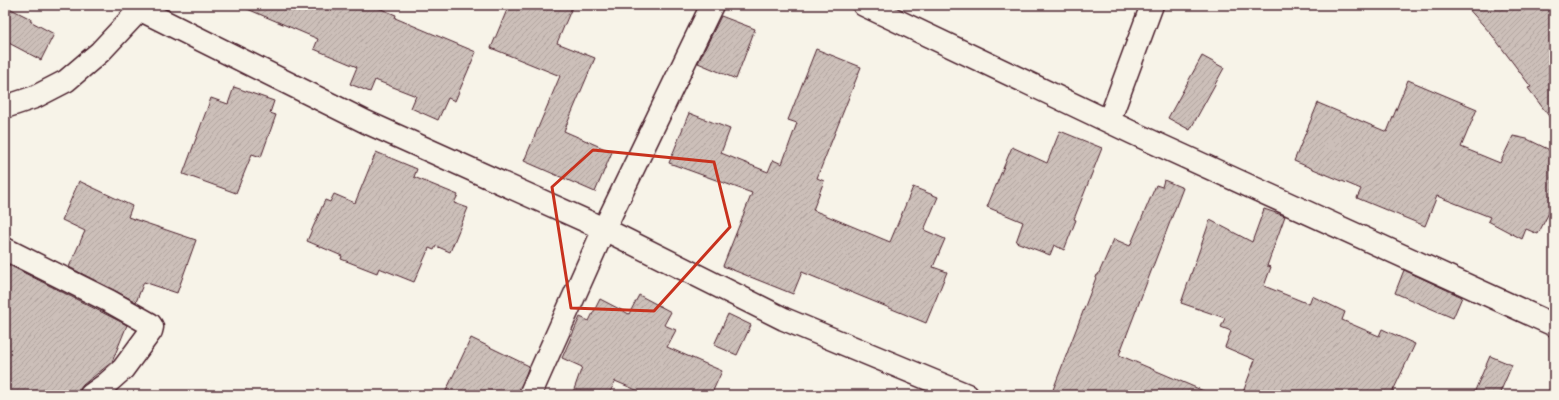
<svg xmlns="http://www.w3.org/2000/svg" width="1559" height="400" viewBox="0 0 1559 400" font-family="'Indie Flower',sans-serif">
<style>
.building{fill:url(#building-hatch);stroke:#4a1f2b}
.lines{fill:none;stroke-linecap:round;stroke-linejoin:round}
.minor-casing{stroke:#4a1f2b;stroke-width:25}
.minor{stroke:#f7f3e8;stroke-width:22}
.marked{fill:none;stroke:#c8321e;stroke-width:3;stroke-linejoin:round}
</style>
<defs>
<pattern id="building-hatch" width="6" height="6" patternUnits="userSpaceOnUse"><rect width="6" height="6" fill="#ccbfb9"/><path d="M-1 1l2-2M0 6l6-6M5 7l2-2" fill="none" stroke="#b1a49f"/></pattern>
</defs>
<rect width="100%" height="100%" fill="#f7f3e8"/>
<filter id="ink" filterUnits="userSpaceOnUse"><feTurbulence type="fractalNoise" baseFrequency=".025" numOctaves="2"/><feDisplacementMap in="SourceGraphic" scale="8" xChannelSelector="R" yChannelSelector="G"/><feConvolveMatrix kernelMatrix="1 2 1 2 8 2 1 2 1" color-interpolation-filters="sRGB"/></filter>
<g filter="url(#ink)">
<g class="building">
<path d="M 238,5 L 371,5 L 396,15 L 395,18 L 476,52 L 455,101 L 448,98 L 438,120 L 411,108 L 416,96 L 375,80 L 370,92 L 350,84 L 357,67 L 314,49 L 318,39 Z"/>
<path d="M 509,5 L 573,5 L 557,43 L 595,58 L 564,131 L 612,152 L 595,192 L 524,161 L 560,76 L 491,48 Z"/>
<path d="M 1465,5 L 1554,5 L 1554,123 L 1528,88 L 1531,87 L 1492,35 Z"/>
<path d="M 5,6 L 31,19 L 30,21 L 54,34 L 41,60 L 5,41 Z"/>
<path d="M 721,16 L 755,29 L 736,79 L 698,63 Z"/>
<path d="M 816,49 L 861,67 L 817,178 L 824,181 L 813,210 L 890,242 L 913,187 L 938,197 L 924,230 L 945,239 L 933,267 L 947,272 L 926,323 L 802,272 L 793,294 L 723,266 L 752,193 L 669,163 L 689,113 L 730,129 L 721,153 L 768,172 L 773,160 L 782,164 L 797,123 L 788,120 Z"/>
<path d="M 1202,56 L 1224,68 L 1190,130 L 1168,118 Z"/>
<path d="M 1408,80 L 1477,109 L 1461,147 L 1500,163 L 1513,136 L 1527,139 L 1554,152 L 1554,203 L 1538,234 L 1526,229 L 1522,239 L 1488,221 L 1490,217 L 1437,196 L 1425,226 L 1357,198 L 1361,189 L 1294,161 L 1318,103 L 1387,132 Z"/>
<path d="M 234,87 L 274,101 L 270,113 L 276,115 L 261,157 L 252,154 L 236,193 L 183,174 L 211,98 L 228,104 Z"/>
<path d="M 1060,131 L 1102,148 L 1074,219 L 1076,220 L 1064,250 L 1054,245 L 1050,255 L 1016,242 L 1023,222 L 987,207 L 1012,147 L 1047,163 Z"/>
<path d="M 376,152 L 417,169 L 414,177 L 458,195 L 454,203 L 468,208 L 450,252 L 436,246 L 434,250 L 429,248 L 414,282 L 379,268 L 377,273 L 341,259 L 342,256 L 307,241 L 325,200 L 330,202 L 334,194 L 355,203 Z"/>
<path d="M 1164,180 L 1183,188 L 1119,355 L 1213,395 L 1051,395 L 1097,275 L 1098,275 L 1114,239 L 1130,246 L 1156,185 L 1162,187 Z"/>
<path d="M 79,181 L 132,206 L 128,217 L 196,240 L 177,293 L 144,282 L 136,302 L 69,267 L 85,231 L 62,220 Z"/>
<path d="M 1264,209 L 1285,216 L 1267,266 L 1271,267 L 1264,286 L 1309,304 L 1312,296 L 1345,312 L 1342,320 L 1379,336 L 1382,329 L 1415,344 L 1391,395 L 1242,395 L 1255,360 L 1225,347 L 1231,331 L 1221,327 L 1225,318 L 1181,303 L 1210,220 L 1252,242 Z"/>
<path d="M 5,263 L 127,325 L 112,362 L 83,385 L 80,389 L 79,395 L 5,395 Z"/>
<path d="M 1404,270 L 1462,297 L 1453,318 L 1395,293 Z"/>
<path d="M 639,295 L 671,312 L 664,325 L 676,330 L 667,347 L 722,371 L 711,395 L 648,395 L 615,381 L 609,395 L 572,395 L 582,367 L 562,358 L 580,317 L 589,321 L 600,299 L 629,314 Z"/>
<path d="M 728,314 L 751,325 L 737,355 L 714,345 Z"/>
<path d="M 471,338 L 529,366 L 518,395 L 444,395 Z"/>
<path d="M 1490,356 L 1512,365 L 1499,395 L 1473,395 Z"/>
</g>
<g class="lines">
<g class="minor-casing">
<g id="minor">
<path d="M 864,5 L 1133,133 L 1554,325"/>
<path d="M 141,10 L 366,122 L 604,229 L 784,319 L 967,395"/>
<path d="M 5,107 L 35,97 L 66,81 L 100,52 L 144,5"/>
<path d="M 1109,121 L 1152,5"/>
<path d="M 5,249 L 109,301 L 150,324 L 152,327 L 151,331 L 123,369 L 105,385 L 91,395"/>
<path d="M 530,395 L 604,229 L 712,5"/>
</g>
</g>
<use href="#minor" class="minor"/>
</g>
</g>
<path class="marked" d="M 593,150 L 714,162 L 730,227 L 654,311 L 571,308 L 552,187 Z"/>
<rect width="1559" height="400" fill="none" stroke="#f7f3e8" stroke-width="20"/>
<rect x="10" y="10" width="1539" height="380" fill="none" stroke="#4a1f2b" stroke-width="1.5" filter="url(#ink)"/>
</svg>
